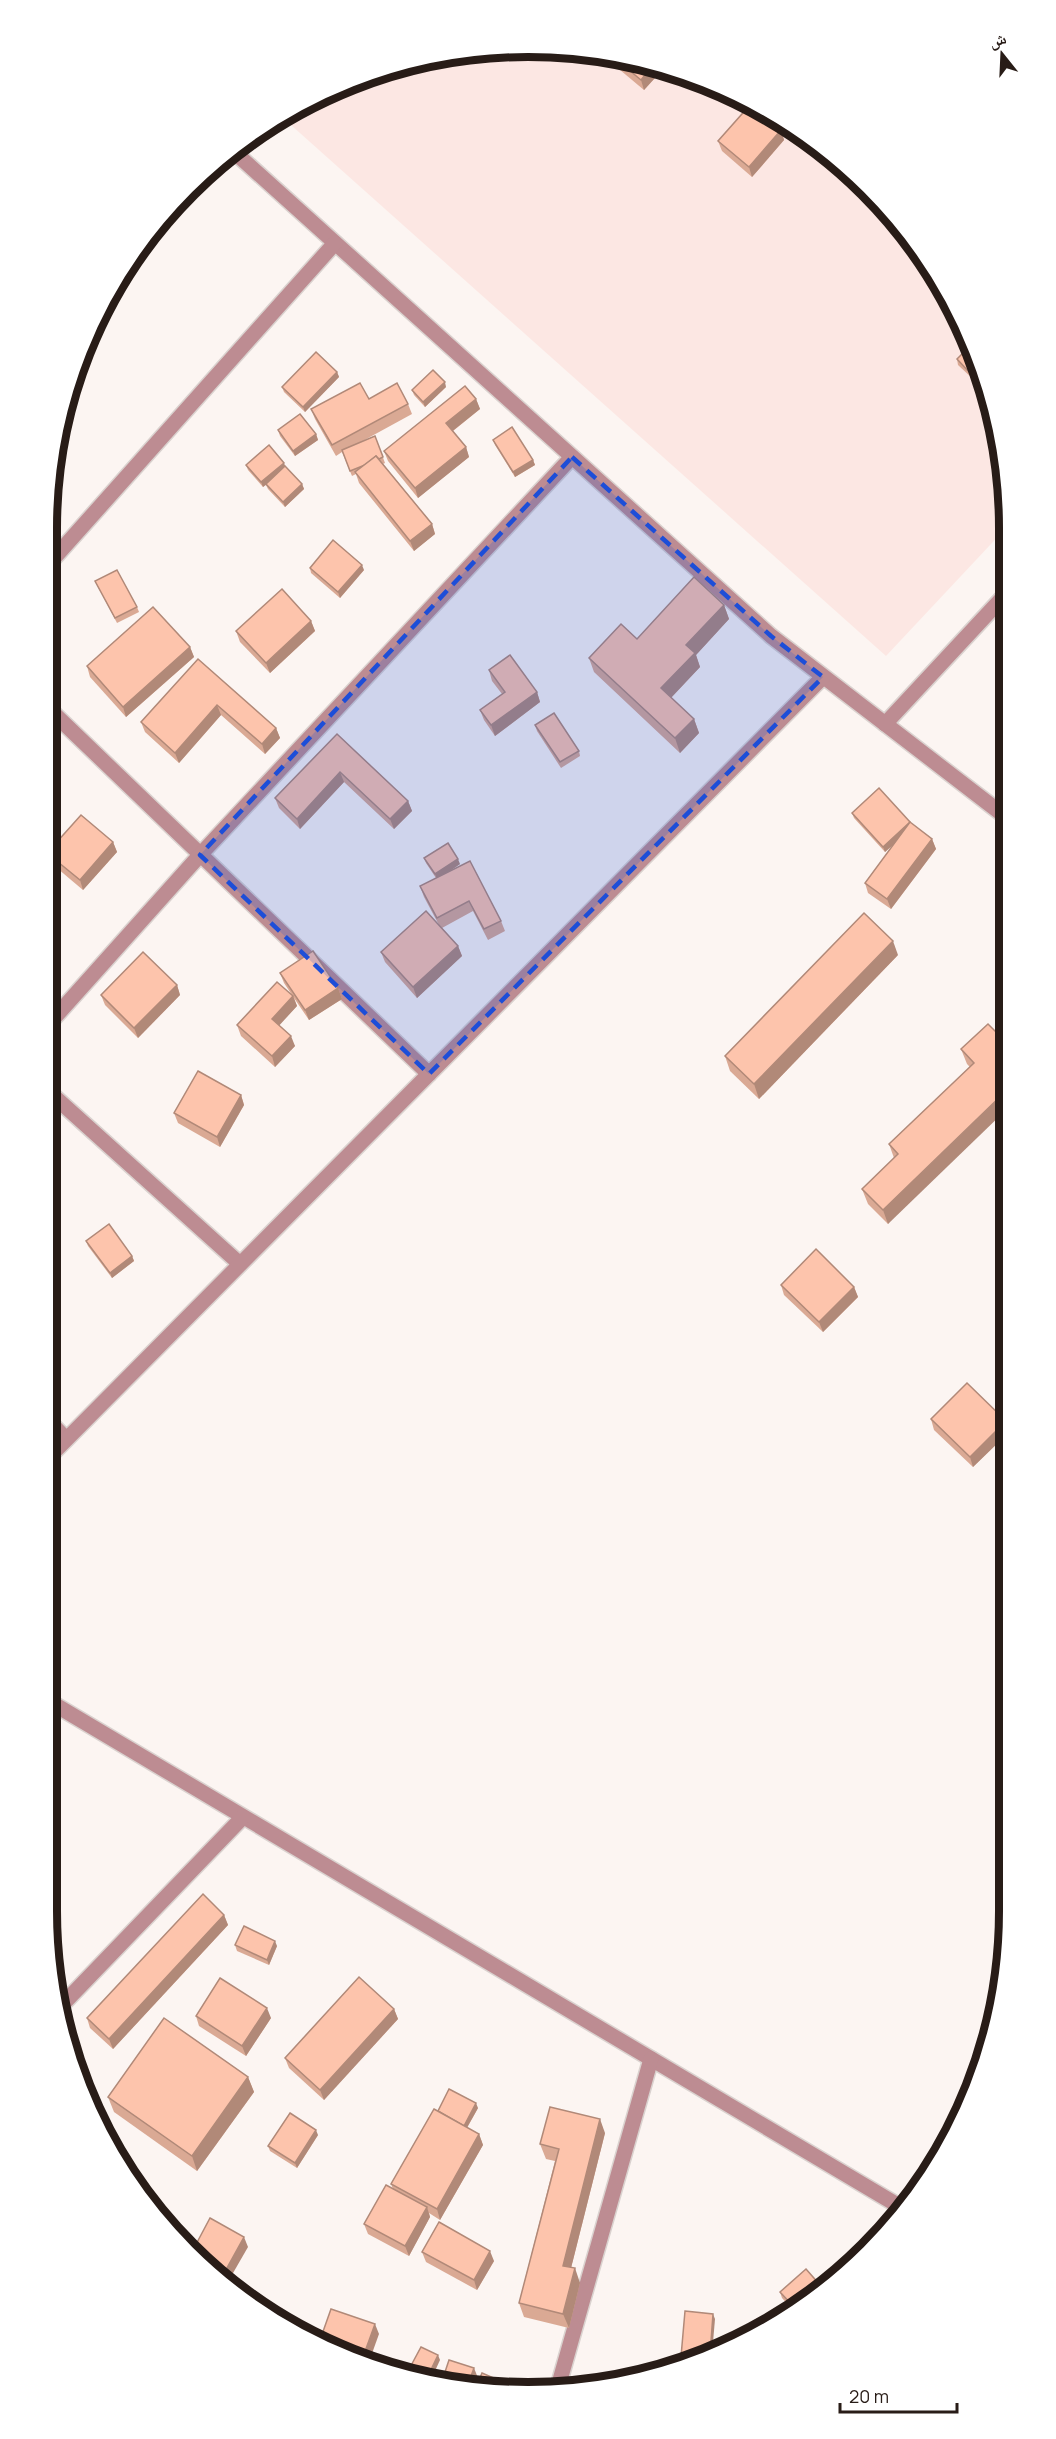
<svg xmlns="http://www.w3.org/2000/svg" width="1056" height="2439" viewBox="0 0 1056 2439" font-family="Manrope,'Noto Naskh Arabic',sans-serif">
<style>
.education{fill:#fce7e3}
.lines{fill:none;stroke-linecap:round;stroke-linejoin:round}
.street-casing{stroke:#dad2cf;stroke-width:18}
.street{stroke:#bd8c92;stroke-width:15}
.wall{fill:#daa994}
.shaded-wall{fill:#b18978}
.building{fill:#fdc4ac;stroke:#b18978;stroke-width:1.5}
.marked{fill:#1d4ed8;fill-opacity:0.2;stroke:#1d4ed8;stroke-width:4.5;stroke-dasharray:12 8;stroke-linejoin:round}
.rim{fill:none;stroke:#281c17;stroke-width:8}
</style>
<rect width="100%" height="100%" fill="#fcf5f2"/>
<path class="education" d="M 497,48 L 591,51 L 683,72 L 796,128 L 910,235 L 973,343 L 1005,465 L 1006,528 L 886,656 L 282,117 L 315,96 L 404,63 Z"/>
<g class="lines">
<g class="street-casing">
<g id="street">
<path d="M 231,149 L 771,636 L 1006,817"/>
<path d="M 47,566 L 335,243"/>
<path d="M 47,707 L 429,1074"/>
<path d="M 885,724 L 1006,594"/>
<path d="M 47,1026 L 200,855 L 572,457"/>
<path d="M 47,1090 L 240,1264"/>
<path d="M 47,1419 L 66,1439"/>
<path d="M 47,1459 L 823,677"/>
<path d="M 47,1700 L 904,2209"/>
<path d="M 62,2005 L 243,1817"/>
<path d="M 558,2387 L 651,2059"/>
</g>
</g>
<use href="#street" class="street"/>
</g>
<g class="wall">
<path d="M 601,53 L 664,68 L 644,90 L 601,54 Z"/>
<path d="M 781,130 L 784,140 L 752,177 L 722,151 L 718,141 Z"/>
<path d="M 973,343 L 980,372 L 973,379 L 958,365 L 957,359 Z"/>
<path d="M 337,372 L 339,377 L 305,412 L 284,392 L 282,387 Z"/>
<path d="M 446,387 L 425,407 L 414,395 L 412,390 Z"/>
<path d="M 369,399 L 408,404 L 412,414 L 359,443 L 375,436 L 385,463 L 383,464 L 432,524 L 435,534 L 414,551 L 359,483 L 356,474 L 352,476 L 342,452 L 336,456 L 315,419 L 311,409 Z"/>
<path d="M 476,399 L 480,409 L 453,431 L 466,447 L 469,457 L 418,498 L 388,461 L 384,451 Z"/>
<path d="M 278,430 L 316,434 L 318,440 L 295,456 L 280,436 Z"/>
<path d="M 493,440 L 533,460 L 535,465 L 515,477 L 495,445 Z"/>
<path d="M 246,465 L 286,468 L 302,484 L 304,489 L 285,507 L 268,489 L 266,485 L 263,487 L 248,470 Z"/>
<path d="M 310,568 L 364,570 L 340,598 L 311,573 Z"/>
<path d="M 95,581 L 137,607 L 139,612 L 117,623 Z"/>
<path d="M 724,605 L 729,619 L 696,655 L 700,667 L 671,698 L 694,719 L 699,733 L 680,753 L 594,672 L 589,658 Z"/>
<path d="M 311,621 L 315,631 L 270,673 L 240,642 L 236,631 Z"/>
<path d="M 190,647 L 194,657 L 126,717 L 90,677 L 87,666 Z"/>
<path d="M 198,659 L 276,728 L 280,738 L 265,754 L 221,715 L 179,763 L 145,732 L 141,722 Z"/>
<path d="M 489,670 L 537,692 L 540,702 L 495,736 L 484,720 L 480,710 L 502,694 L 492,681 Z"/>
<path d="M 535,725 L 579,751 L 580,756 L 561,768 L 537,731 Z"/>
<path d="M 337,734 L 408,801 L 412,811 L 394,829 L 344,782 L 300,829 L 279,808 L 275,798 Z"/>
<path d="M 852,813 L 910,823 L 932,839 L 936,849 L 891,909 L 868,893 L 865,883 L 894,844 L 885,852 L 854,818 Z"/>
<path d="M 113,842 L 117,852 L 83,890 L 51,863 L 47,853 Z"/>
<path d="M 424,858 L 460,864 L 450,871 L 501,921 L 505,931 L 488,940 L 473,911 L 442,928 L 458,946 L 462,956 L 417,998 L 385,962 L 381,952 L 439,925 L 424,897 L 420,886 L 436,878 L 426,863 Z"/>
<path d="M 898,955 L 759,1099 L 730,1071 L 725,1056 Z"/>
<path d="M 280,973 L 338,988 L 342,999 L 309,1020 L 294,998 L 297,1006 L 279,1025 L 295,1046 L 275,1067 L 241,1036 L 237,1025 L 292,995 L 284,983 Z"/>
<path d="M 177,985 L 180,995 L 138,1038 L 105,1005 L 101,995 Z"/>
<path d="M 1007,1043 L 888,1224 L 868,1204 L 862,1189 L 894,1158 L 889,1144 L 970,1067 L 967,1064 L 961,1049 Z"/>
<path d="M 241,1095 L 244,1105 L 220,1147 L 178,1123 L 174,1113 Z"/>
<path d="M 86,1241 L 132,1256 L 134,1261 L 112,1278 L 88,1246 Z"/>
<path d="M 781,1285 L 854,1287 L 858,1297 L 823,1332 L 784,1295 Z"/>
<path d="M 931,1419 L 1006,1421 L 1008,1426 L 1008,1433 L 973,1467 L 934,1430 Z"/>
<path d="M 224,1915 L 228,1925 L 113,2049 L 90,2028 L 87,2018 Z"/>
<path d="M 235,1945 L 277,1946 L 269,1965 L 237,1951 Z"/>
<path d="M 394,2009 L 398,2019 L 324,2100 L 289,2068 L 285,2058 Z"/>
<path d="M 196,2016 L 271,2018 L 246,2056 L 199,2026 Z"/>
<path d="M 248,2077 L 254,2092 L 197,2171 L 114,2112 L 108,2097 Z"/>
<path d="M 478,2108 L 467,2128 L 479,2134 L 483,2145 L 440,2220 L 429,2213 L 430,2217 L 409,2256 L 368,2234 L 364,2224 L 393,2189 L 391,2184 L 438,2111 Z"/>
<path d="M 605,2133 L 571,2268 L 580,2283 L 569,2328 L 524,2317 L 519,2303 L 555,2161 L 546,2159 L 540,2144 Z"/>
<path d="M 318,2135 L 297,2168 L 270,2151 L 268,2146 Z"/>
<path d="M 422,2252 L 494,2261 L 477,2290 L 426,2262 Z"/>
<path d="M 820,2285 L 792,2309 L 782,2298 L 780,2292 Z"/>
</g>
<g class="shaded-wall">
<path d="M 653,65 L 664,68 L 644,90 L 641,80 Z"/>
<path d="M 781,130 L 784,140 L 752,177 L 749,167 Z"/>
<path d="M 979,366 L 980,372 L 973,379 L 971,374 Z"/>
<path d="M 337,372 L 339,377 L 305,412 L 303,407 Z"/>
<path d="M 445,382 L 446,387 L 425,407 L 423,402 Z"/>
<path d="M 476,399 L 480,409 L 450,433 L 446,423 Z"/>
<path d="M 316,434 L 318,440 L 295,456 L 293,451 Z"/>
<path d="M 466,447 L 469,457 L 418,498 L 415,488 Z"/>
<path d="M 533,460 L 535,465 L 515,477 L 513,472 Z"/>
<path d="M 284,463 L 286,468 L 263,487 L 261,482 Z"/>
<path d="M 302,484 L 304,489 L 285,507 L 283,502 Z"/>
<path d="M 432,524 L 435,534 L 414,551 L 410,541 Z"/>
<path d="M 362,565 L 364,570 L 340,598 L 338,592 Z"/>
<path d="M 724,605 L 729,619 L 696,655 L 700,667 L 666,703 L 661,688 L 686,645 Z"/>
<path d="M 311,621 L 315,631 L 270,673 L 266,663 Z"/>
<path d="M 190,647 L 194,657 L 126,717 L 123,707 Z"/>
<path d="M 537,692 L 540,702 L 495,736 L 491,725 Z"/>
<path d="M 217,705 L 221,715 L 179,763 L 175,753 Z"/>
<path d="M 694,719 L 699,733 L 680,753 L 675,738 Z"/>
<path d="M 276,728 L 280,738 L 265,754 L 262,744 Z"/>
<path d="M 340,772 L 344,782 L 300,829 L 297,819 Z"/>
<path d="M 408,801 L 412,811 L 394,829 L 390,819 Z"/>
<path d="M 910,822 L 912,828 L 885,852 L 883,847 Z"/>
<path d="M 932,839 L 936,849 L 891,909 L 887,899 Z"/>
<path d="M 113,842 L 117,852 L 83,890 L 80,880 Z"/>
<path d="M 458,859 L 460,864 L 437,880 L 435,874 Z"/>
<path d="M 893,941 L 898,955 L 759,1099 L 754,1084 Z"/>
<path d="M 458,946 L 462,956 L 417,998 L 413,987 Z"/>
<path d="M 177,985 L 180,995 L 138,1038 L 134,1028 Z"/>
<path d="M 338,988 L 342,999 L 309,1020 L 305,1010 Z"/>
<path d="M 293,996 L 297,1006 L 276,1029 L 272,1019 Z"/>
<path d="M 291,1036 L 295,1046 L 275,1067 L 272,1056 Z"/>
<path d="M 1007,1090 L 1007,1109 L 888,1224 L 883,1210 Z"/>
<path d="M 241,1095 L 244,1105 L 220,1147 L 217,1137 Z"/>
<path d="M 132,1256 L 134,1261 L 112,1278 L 110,1273 Z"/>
<path d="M 854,1287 L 858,1297 L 823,1332 L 819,1322 Z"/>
<path d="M 1006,1421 L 1008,1426 L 1008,1433 L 973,1467 L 970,1457 Z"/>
<path d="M 224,1915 L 228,1925 L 113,2049 L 109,2039 Z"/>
<path d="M 275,1941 L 277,1946 L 269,1965 L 267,1960 Z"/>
<path d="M 267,2008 L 271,2018 L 246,2056 L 242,2046 Z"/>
<path d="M 394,2009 L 398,2019 L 324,2100 L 320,2090 Z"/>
<path d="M 248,2077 L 254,2092 L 197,2171 L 192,2156 Z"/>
<path d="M 476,2103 L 478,2108 L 465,2131 L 463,2126 Z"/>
<path d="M 600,2119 L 605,2133 L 568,2280 L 563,2266 Z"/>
<path d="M 316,2130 L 318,2135 L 297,2168 L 295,2163 Z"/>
<path d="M 479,2134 L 483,2145 L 440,2220 L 437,2209 Z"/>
<path d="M 427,2207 L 430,2217 L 409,2256 L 405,2246 Z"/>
<path d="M 244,2237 L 248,2247 L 229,2280 L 223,2275 Z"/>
<path d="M 490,2251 L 494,2261 L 477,2290 L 474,2280 Z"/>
<path d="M 575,2268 L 580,2283 L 569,2328 L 563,2314 Z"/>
<path d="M 713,2314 L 715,2319 L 712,2354 L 710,2355 Z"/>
<path d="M 375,2324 L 379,2334 L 370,2359 L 363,2357 Z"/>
<path d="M 438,2355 L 440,2360 L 430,2382 L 426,2380 Z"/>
<path d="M 474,2368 L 478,2378 L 476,2385 L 468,2384 Z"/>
</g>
<g class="building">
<path d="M 611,55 L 653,65 L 641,80 Z"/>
<path d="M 750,105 L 754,107 L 781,130 L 749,167 L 718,141 Z"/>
<path d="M 973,343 L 979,366 L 971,374 L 957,359 Z"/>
<path d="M 316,352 L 337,372 L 303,407 L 282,387 Z"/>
<path d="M 433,370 L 445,382 L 423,402 L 412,390 Z"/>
<path d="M 360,383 L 369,399 L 397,383 L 408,404 L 332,445 L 311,409 Z"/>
<path d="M 465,386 L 476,399 L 446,423 L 466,447 L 415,488 L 384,451 Z"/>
<path d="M 300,414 L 316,434 L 293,451 L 278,430 Z"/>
<path d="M 512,427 L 533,460 L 513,472 L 493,440 Z"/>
<path d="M 375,436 L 383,457 L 379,459 L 376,456 L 365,465 L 350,471 L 342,450 Z"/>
<path d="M 269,445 L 284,463 L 261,482 L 246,465 Z"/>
<path d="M 376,456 L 432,524 L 410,541 L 355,472 Z"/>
<path d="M 285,466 L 302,484 L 283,502 L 266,484 Z"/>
<path d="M 333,540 L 362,565 L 338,592 L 310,568 Z"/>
<path d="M 117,570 L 137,607 L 115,618 L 95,581 Z"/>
<path d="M 694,577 L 724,605 L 686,645 L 695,653 L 661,688 L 694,719 L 675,738 L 589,658 L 621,624 L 637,639 Z"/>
<path d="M 282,589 L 311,621 L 266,663 L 236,631 Z"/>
<path d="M 153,607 L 190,647 L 123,707 L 87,666 Z"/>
<path d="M 510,655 L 537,692 L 491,725 L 480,710 L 505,692 L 489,670 Z"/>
<path d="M 198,659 L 276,728 L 262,744 L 217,705 L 175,753 L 141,722 Z"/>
<path d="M 554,713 L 579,751 L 560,762 L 535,725 Z"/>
<path d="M 337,734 L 408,801 L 390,819 L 340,772 L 297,819 L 275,798 Z"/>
<path d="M 879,788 L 910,822 L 883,847 L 852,813 Z"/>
<path d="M 81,815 L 113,842 L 80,880 L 47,853 Z"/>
<path d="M 910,822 L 932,839 L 887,899 L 865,883 Z"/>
<path d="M 448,843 L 458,859 L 435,874 L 424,858 Z"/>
<path d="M 470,861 L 501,921 L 484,929 L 469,901 L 437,918 L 420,886 Z"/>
<path d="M 426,911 L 458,946 L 413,987 L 381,952 Z"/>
<path d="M 864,913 L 893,941 L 754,1084 L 725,1056 Z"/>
<path d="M 313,951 L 338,988 L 305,1010 L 280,973 Z"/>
<path d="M 143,952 L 177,985 L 134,1028 L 101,995 Z"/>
<path d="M 277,982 L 293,996 L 272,1019 L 291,1036 L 272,1056 L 237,1025 Z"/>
<path d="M 988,1024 L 1007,1043 L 1007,1090 L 883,1210 L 862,1189 L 898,1154 L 889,1144 L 974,1063 L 961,1049 Z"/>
<path d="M 198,1071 L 241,1095 L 217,1137 L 174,1113 Z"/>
<path d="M 109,1224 L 132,1256 L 110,1273 L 86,1241 Z"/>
<path d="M 816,1249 L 854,1287 L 819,1322 L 781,1285 Z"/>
<path d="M 967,1383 L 1006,1421 L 970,1457 L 931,1419 Z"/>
<path d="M 203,1894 L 224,1915 L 109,2039 L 87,2018 Z"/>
<path d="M 244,1926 L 275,1941 L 267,1960 L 235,1945 Z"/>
<path d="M 359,1977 L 394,2009 L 320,2090 L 285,2058 Z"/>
<path d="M 220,1978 L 267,2008 L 242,2046 L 196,2016 Z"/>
<path d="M 164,2018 L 248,2077 L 192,2156 L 108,2097 Z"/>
<path d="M 449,2089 L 476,2103 L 464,2126 L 438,2111 Z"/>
<path d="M 550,2107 L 600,2119 L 563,2266 L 575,2268 L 563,2314 L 519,2303 L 559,2149 L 540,2144 Z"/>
<path d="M 434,2109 L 479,2134 L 437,2209 L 391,2184 Z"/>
<path d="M 290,2113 L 316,2130 L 295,2163 L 268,2146 Z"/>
<path d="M 386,2185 L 427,2207 L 405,2246 L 364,2224 Z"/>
<path d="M 210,2218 L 244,2237 L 223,2275 L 193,2250 Z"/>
<path d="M 439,2222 L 490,2251 L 474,2280 L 422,2252 Z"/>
<path d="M 806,2269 L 820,2285 L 794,2307 L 780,2292 Z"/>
<path d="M 331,2309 L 375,2324 L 363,2357 L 320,2340 Z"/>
<path d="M 685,2311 L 713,2314 L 710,2355 L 680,2368 Z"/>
<path d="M 421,2347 L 438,2355 L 426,2380 L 407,2373 Z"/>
<path d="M 449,2360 L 474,2368 L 468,2384 L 441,2384 Z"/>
<path d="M 482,2373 L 503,2382 L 501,2385 L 477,2385 Z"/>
</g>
<path class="marked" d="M 572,457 L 771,636 L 823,677 L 429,1074 L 200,855 Z"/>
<path d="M0 0H1056V2439H0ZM528 57H528A471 471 0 0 1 999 528V1911A471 471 0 0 1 528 2382H528A471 471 0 0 1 57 1911V528A471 471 0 0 1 528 57Z" fill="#fff" fill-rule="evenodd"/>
<path class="rim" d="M528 57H528A471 471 0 0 1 999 528V1911A471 471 0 0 1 528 2382H528A471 471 0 0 1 57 1911V528A471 471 0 0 1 528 57Z"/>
<g transform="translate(1002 54) rotate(342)" stroke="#ffffff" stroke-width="4.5" paint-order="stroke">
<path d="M0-4.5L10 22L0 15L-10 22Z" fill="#281c17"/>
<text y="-9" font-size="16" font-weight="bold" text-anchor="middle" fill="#281c17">ش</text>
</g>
<path d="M840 2403v9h117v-9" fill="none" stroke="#281c17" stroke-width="3"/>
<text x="849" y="2403" font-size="18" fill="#281c17" stroke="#ffffff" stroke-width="4.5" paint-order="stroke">20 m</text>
</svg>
